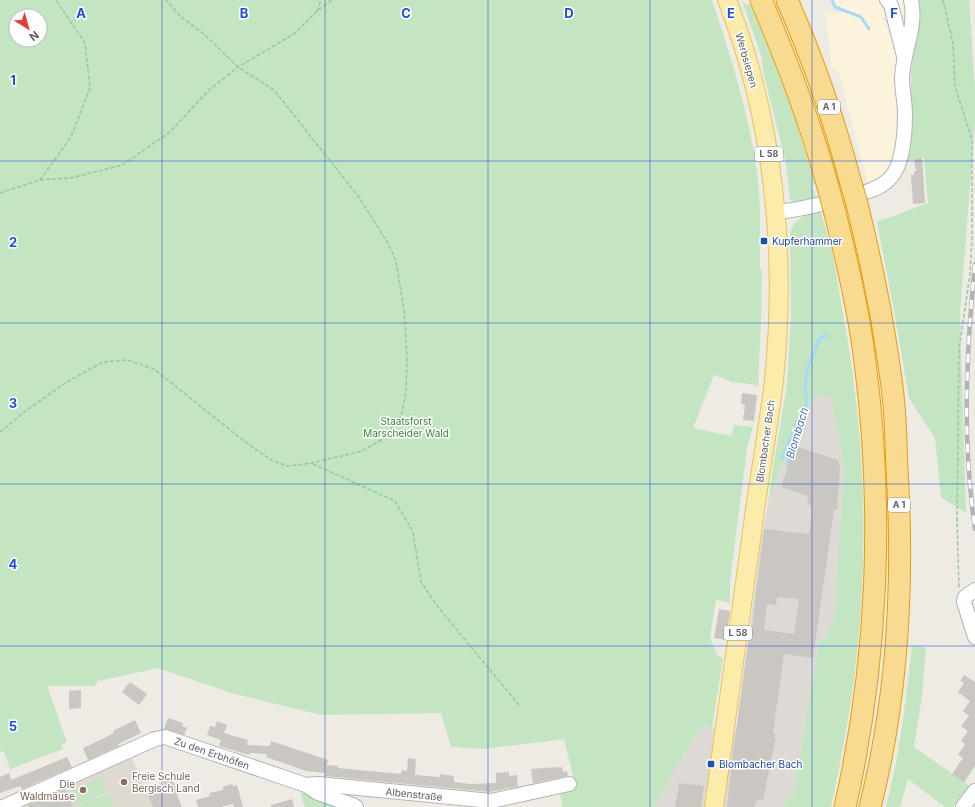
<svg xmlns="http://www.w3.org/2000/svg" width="975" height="807" viewBox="0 0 975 807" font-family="Inter,sans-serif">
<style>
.commercial{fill:#fcf3db}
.industrial{fill:#dddad6}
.education{fill:#dedad2}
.green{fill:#c3e5c1;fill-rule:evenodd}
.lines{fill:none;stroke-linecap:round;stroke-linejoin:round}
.stream{stroke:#a7d9fb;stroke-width:3}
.building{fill:#cac6c1;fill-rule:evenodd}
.minor-casing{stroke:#b1b5b9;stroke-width:16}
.major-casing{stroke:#ecc05f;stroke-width:20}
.highway-casing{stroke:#e99c09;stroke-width:23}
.path{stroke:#9bc5a5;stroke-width:1.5;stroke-dasharray:4 2;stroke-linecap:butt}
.minor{stroke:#fff;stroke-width:14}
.major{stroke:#fcecab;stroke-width:18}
.highway{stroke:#f8db90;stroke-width:21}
.rail-casing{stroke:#b2b3b4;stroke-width:4.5}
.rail{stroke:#fff;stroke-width:3;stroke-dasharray:9;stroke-linecap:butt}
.highway-bridge-casing{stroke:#e99c09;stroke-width:23;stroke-linecap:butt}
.highway-bridge{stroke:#f8db90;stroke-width:21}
.grid{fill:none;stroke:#1d4ed8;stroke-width:1;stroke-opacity:0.55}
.transit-dot{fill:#1a4fb4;stroke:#fff;stroke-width:1.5}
.education-dot{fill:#8d6e63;stroke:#fff;stroke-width:1.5}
.labels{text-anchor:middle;stroke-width:3;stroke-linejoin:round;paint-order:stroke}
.shield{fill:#fff;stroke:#8d9092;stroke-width:1}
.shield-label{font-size:9px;font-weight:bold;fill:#5c6064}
.street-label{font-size:10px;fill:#5c6064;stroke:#fff}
.transit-label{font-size:10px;fill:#164399;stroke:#fff;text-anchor:start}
.park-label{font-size:10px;fill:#39863a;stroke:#fff}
.education-label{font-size:10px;fill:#785e54;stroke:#fff;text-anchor:start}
.water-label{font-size:11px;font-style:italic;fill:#447aad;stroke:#fff}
.grid-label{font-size:13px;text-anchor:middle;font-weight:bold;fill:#1d4ed8;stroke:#fff;stroke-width:3;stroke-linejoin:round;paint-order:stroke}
</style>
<rect width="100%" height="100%" fill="#eeebe4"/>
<path class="commercial" d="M 834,0 L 909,0 L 911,15 L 892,14 L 891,17 L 883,17 L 894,47 L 899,64 L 895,68 L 898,99 L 897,123 L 895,150 L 890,168 L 883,179 L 869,187 L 839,74 L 831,66 L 826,14 L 848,11 L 837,5 Z"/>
<path class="industrial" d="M 814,395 L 831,396 L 844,468 L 842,513 L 835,614 L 826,640 L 819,640 L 793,798 L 787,796 L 783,807 L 655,807 L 669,778 L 696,736 L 705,724 L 712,728 L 736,730 L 763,529 L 767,510 L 778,475 L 790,444 Z"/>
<path class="education" d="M 132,758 L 153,807 L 113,807 L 108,793 L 80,805 L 79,807 L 23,807 Z"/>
<g class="green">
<path d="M 0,0 L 712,0 C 731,57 748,111 757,171 C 761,203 760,236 760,269 L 762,271 L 761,320 L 758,387 L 751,384 L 732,382 L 714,375 L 693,428 L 731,436 L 734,425 L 753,427 L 747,448 L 730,582 L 730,603 L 716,600 L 710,637 L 717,655 L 723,658 L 712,728 L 705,724 C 685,750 669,777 655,807 L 562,807 L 560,792 L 576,788 L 564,739 L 483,749 L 451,747 L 441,713 L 321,715 L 231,693 L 158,668 L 98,681 L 95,686 L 47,686 L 67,742 L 61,745 L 63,749 L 10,769 L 4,752 L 0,751 ZM 16,16 L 40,16 L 40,40 L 16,40 Z"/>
<path d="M 914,0 L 969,0 L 975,90 L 975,122 L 960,314 L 966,513 L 941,497 L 935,438 L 909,398 L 894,311 L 877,222 L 928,203 L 924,157 L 907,161 L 910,152 L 911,71 L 917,16 Z"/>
<path d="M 742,1 L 751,6 L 775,63 L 795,119 L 815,184 L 812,185 L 817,202 L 801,204 L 790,200 L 786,163 L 764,75 L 761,55 Z"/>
<path d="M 820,211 C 833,246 838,284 844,320 C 864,428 869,542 857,652 C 852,704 842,756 831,807 L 783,807 L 787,796 L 793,798 L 819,639 L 826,640 L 835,614 L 844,468 L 831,397 L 814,395 L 790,444 L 778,475 L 767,510 L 773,468 L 787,384 L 791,315 L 790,235 C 793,218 805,216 820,211 Z"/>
<path d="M 912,645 L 926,648 L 922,696 L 914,747 L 970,786 L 953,807 L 945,807 L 908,779 L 900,807 L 886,807 C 900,754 906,699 912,645 Z"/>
<path d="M 101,777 L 106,792 L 77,805 L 71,791 Z"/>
<path d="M 300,792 L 349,807 L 305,807 Z"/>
<path d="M 109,793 L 113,807 L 79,807 L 80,805 Z"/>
</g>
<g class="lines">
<g class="stream">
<path d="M 832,0 L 835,7 L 861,17 L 869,29"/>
<path d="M 782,458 L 802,412"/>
<path d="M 787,465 L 807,401 L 805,388 L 807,370 L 820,338 L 828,335"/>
</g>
</g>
<g class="building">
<path d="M 922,158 L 925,203 L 913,204 L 911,175 L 914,175 L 914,172 L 916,171 L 914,159 Z"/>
<path d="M 742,393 L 757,395 L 754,421 L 743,420 L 745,405 L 741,404 Z"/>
<path d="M 795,446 L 838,460 L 840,467 L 837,510 L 834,510 L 813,658 L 784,654 L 773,733 L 775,733 L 774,738 L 776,738 L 763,800 L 757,799 L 754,807 L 727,807 L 733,753 L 750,629 L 752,629 L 754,608 L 764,529 L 809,534 L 812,509 L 807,500 L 808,496 L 781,487 ZM 777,597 L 799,599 L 794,634 L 764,630 L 767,604 L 776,605 Z"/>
<path d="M 719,609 L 730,611 L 726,640 L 714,638 Z"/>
<path d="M 964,675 L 975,682 L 975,766 L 964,782 L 952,774 L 963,758 L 958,755 L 965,744 L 961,741 L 968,731 L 961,726 L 969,716 L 963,711 L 970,701 L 958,692 L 964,683 L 960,681 Z"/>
<path d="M 130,682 L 147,694 L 139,705 L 122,692 Z"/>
<path d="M 81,690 L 81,708 L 69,709 L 69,691 Z"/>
<path d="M 168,718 L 183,723 L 182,726 L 187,728 L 184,735 L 164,729 Z"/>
<path d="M 135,720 L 141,733 L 118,744 L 119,746 L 88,760 L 83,748 L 98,741 L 114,733 L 113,731 Z"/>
<path d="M 217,721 L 227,725 L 224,733 L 248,740 L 247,745 L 270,746 L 271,741 L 328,760 L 327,765 L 338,766 L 338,768 L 401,774 L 402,770 L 407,771 L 408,758 L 416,759 L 415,775 L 440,777 L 440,774 L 454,776 L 454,782 L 471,784 L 496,783 L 496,773 L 509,772 L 509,776 L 517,775 L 518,786 L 490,792 L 325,776 L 325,773 L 306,771 L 266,757 L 267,754 L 250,753 L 249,755 L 219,746 L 221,740 L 207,735 L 210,726 L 215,727 Z"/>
<path d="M 67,757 L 72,767 L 22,789 L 20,786 L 0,793 L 0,777 L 9,773 L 11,780 Z"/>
<path d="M 556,767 L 556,768 L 562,767 L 563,772 L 567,771 L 568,776 L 533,783 L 531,769 Z"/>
<path d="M 171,776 L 179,794 L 177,795 L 182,807 L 153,807 L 146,791 L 165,783 L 163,779 Z"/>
<path d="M 679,783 L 704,786 L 701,807 L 675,807 Z"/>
<path d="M 232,784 L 233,786 L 237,785 L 243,807 L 234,807 L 233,804 L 221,807 L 198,807 L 196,800 L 210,796 L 209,793 L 223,790 L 223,787 Z"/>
<path d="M 65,789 L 73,807 L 29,807 L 28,805 Z"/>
<path d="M 292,799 L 294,807 L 271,807 L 271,805 Z"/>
</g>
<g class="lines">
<g class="minor-casing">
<g id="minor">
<path d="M 887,0 L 891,5 L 904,56"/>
<path d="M 776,212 C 800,210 823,204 847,197 C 861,193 875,191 886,182 C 893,177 898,167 900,159 C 904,145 905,128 905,114 C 905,102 902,90 902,78 C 903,50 917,28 911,0"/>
<path d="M 975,590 L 965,597 L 964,602 L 975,637"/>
<path d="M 306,785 L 318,784 L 491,801 L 569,784"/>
<path d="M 3,807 L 155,739 L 165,737 L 306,785 L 318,793 L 353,805 L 356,807"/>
<path d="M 963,807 L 975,791"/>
</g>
</g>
<g class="major-casing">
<path id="major" d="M 714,807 C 728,708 741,609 755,510 C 761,467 769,423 774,380 C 787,252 774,120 727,0"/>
</g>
<g class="highway-casing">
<g id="highway">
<path d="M 761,0 C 788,63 812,127 830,194"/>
<path d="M 787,0 C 814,61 835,123 852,187"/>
<path d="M 857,204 C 867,245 876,286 883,327 C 887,353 892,379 894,406 C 896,427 896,449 897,470 C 904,583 898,697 870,807"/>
<path d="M 835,213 C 847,262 859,312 865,362 C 884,509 878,662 845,807"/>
</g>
</g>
<g class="path">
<path d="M 943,0 L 953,43 L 955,86 L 972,140 L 972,237 L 970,274 L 959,349 L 957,521 L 959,588"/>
<path d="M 317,11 L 321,0"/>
<path d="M 40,180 L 71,137 L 90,88 L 85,43 L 56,0"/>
<path d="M 0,193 L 40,180 L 71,178 L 122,165 L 170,132 L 209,90 L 238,67 L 294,34 L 317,11 L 332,0"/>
<path d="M 0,432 L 23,413 L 65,383 L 103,362 L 127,360 L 154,369 L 240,438 L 271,460 L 288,466 L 312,463 L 362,451 L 383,439 L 401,416 L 406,393 L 407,358 L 404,310 L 396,261 L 388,243 L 358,196 L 274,90 L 238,67 L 204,34 L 180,16 L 166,0"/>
<path d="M 313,464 L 395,501 L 413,532 L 421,582 L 438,607 L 519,705"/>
</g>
<use href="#minor" class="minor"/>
<use href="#major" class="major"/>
<use href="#highway" class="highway"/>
<g class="rail-casing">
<path id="rail" d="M 975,264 C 972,296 969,327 968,359 C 965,416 967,473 975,529"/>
</g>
<use href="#rail" class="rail"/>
<g class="highway-bridge-casing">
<g id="highway-bridge">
<path d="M 852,187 L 857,204"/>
<path d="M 830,194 L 835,213"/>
</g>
</g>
<use href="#highway-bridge" class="highway-bridge"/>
</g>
<path class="grid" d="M 162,0 L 162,807M 325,0 L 325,807M 488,0 L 488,807M 650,0 L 650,807M 812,0 L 812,807M 0,161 L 975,161M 0,323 L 975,323M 0,484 L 975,484M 0,646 L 975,646"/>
<g class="transit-dot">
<rect x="760" y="237" width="8" height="8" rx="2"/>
<rect x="707" y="760" width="8" height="8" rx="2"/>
</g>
<g class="education-dot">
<circle cx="124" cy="782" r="4"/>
<circle cx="83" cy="790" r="4"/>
</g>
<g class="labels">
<g class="shield">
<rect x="818" y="100" width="22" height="14" rx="3"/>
<rect x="755" y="147" width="28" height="14" rx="3"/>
<rect x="888" y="498" width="22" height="14" rx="3"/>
<rect x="724" y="626" width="28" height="14" rx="3"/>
</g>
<g class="shield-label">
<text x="829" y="110">A 1</text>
<text x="769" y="157">L 58</text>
<text x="899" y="508">A 1</text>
<text x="738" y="636">L 58</text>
</g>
<g class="street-label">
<text transform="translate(747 60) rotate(74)" y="4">Werbsiepen</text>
<text transform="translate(765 441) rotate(-82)" y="4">Blombacher Bach</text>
<text transform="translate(212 753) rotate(19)" y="4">Zu den Erbhöfen</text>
<text transform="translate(414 794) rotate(6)" y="4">Albenstraße</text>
</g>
<g class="transit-label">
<text x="772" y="245">Kupferhammer</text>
<text x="719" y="768">Blombacher Bach</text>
</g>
<g class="park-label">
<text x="406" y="425">Staatsforst<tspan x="406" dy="12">Marscheider Wald</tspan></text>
</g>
<g class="education-label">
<text x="132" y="780">Freie Schule<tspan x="132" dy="12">Bergisch Land</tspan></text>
<text x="75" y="788" text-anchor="end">Die<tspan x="75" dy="12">Waldmäuse</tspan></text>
</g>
<g class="water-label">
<text transform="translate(797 433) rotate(-73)" y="4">Blombach</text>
</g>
</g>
<g class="grid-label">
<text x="81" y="18">A</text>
<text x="244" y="18">B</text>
<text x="406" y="18">C</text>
<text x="569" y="18">D</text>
<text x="731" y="18">E</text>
<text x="894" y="18">F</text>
<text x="13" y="85">1</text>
<text x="13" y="247">2</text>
<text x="13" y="408">3</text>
<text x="13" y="569">4</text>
<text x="13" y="731">5</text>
</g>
<g transform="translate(28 28) rotate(143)"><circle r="19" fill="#ffffff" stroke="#bebfc1"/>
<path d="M0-3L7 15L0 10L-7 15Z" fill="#e23e36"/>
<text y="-6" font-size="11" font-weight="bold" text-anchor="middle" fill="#5c6064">N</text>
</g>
</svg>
